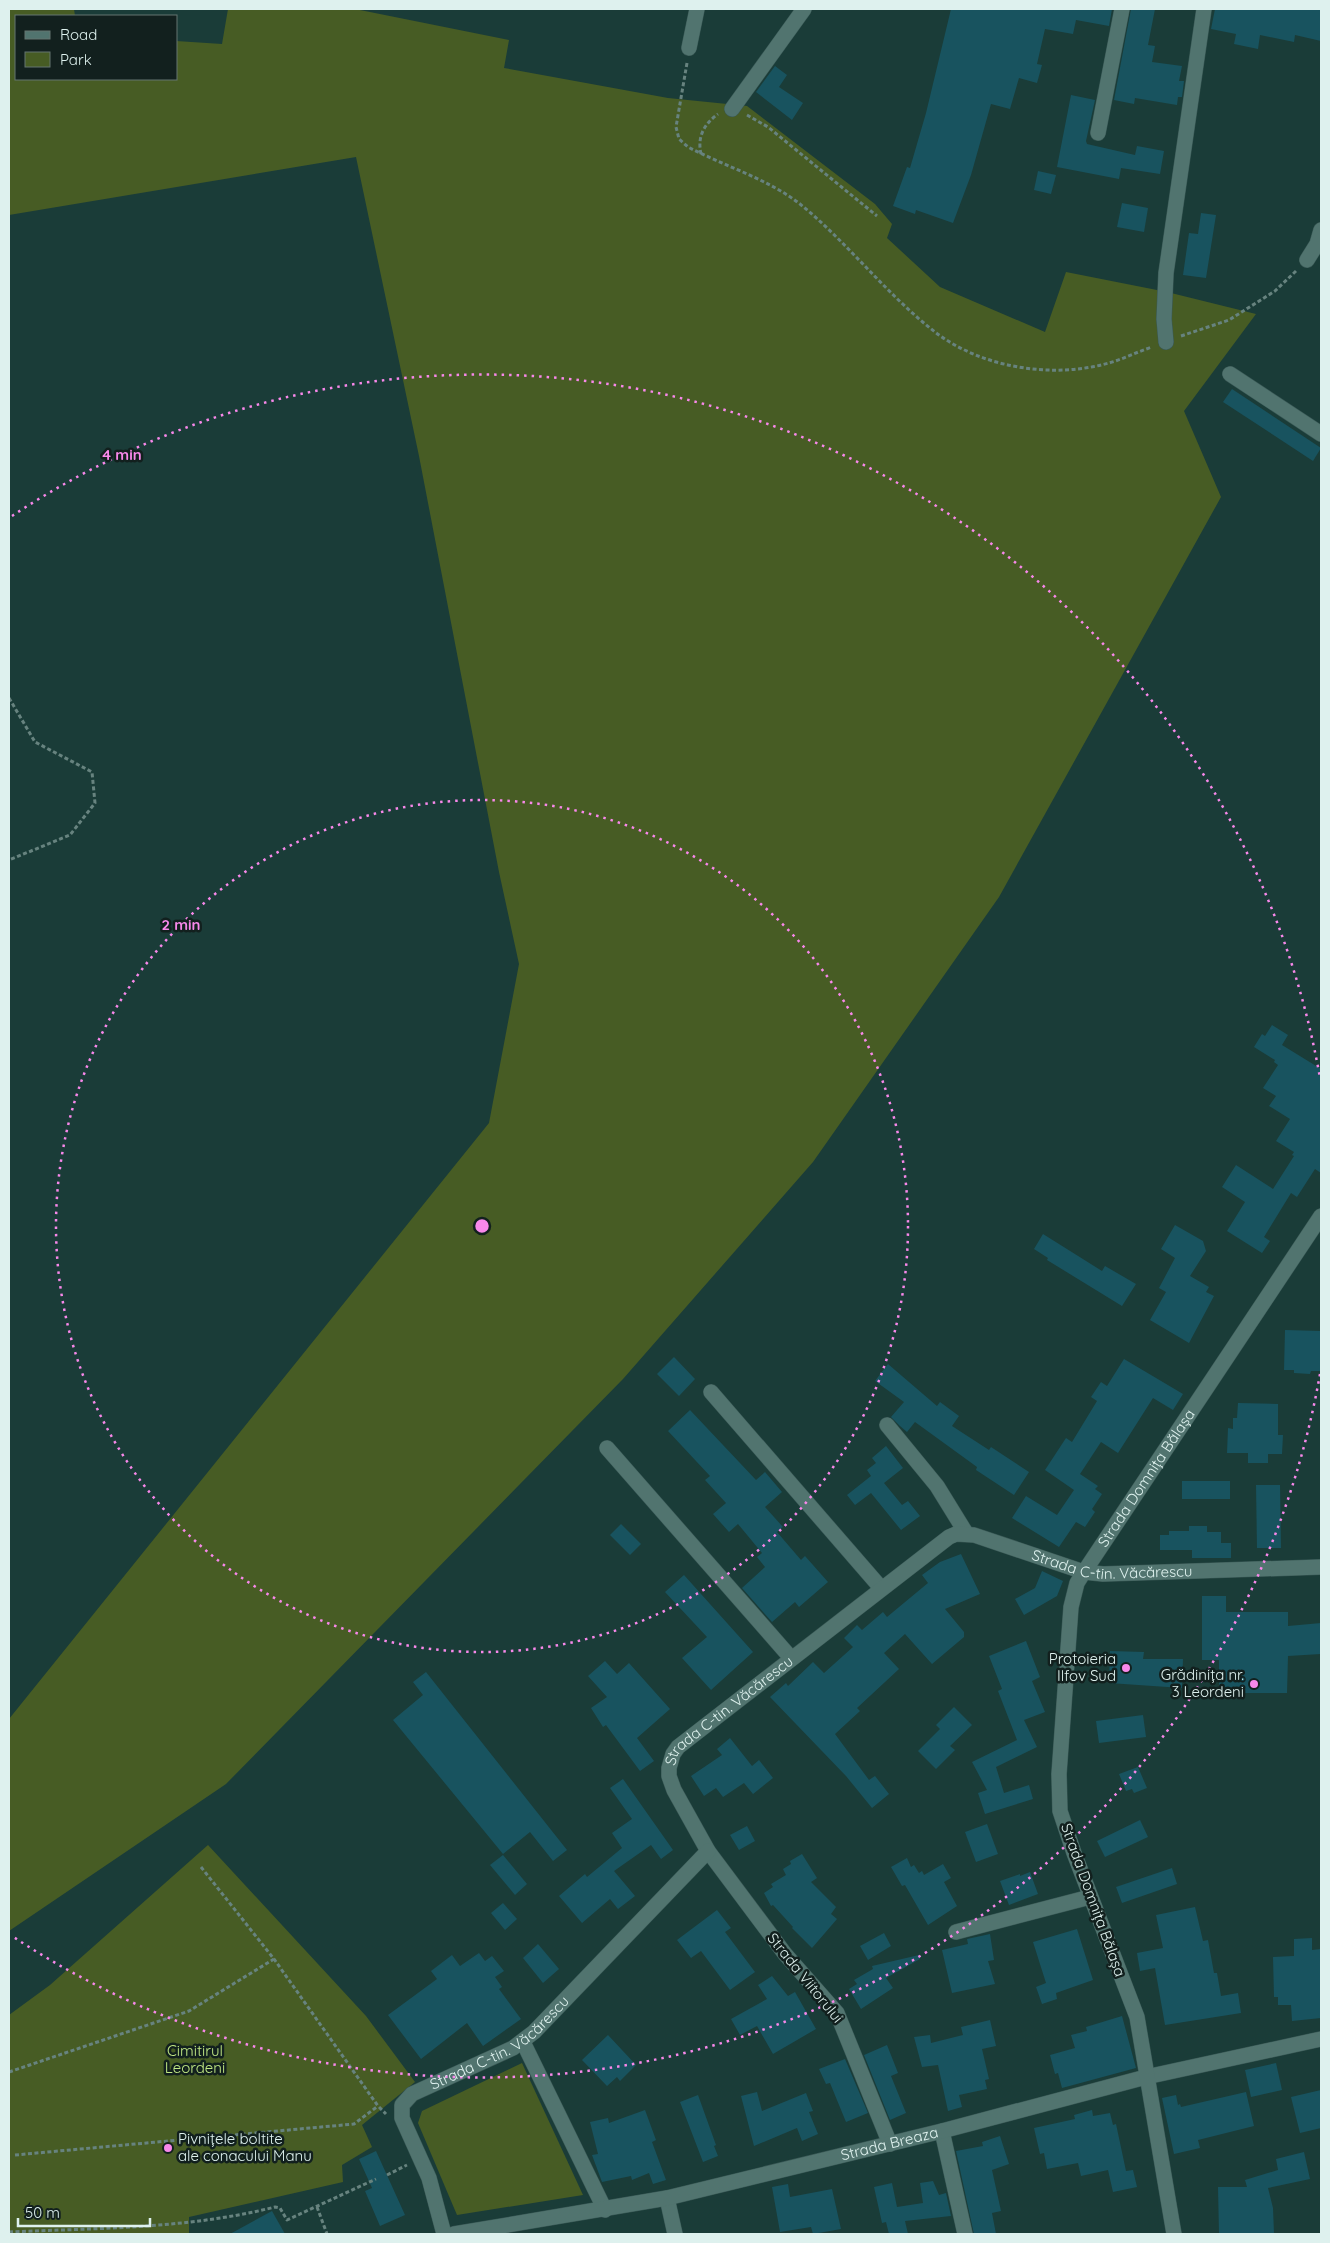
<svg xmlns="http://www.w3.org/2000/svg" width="1330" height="2243" viewBox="0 0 1330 2243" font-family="Quicksand,sans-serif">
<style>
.green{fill:#475c24}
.building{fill:#18535f}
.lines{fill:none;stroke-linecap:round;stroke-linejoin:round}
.minor-casing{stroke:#3a5956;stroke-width:16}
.path{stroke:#67837f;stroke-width:3;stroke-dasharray:4 2.5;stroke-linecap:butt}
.minor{stroke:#51746f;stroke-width:15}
.ring{fill:none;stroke:#f888ea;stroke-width:2.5;stroke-dasharray:2.5 5}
.poi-dot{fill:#f888ea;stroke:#12201e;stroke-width:2}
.labels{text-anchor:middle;stroke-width:5;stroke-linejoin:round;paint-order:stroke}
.street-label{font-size:15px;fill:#def1ee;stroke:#12201e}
.poi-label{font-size:15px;fill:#def1ee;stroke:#12201e;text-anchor:end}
.park-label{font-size:15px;fill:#c2e985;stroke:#12201e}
.centre{fill:#f888ea;stroke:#12201e;stroke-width:2.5}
.ring-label{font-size:15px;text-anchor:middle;font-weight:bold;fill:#f888ea;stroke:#12201e;stroke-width:5;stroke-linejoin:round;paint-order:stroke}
</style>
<rect width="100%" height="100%" fill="#1a3c38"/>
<g class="green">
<path d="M 9,9 L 74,9 L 75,16 L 16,16 L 16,79 L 176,79 L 176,41 L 222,44 L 228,9 L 355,9 L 509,40 L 504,68 L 668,98 L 747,106 L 875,204 L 892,224 L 887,238 L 940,287 L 1045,332 L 1066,272 L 1167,292 L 1256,314 L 1184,411 L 1221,497 L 999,897 L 813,1162 L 623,1379 L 226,1784 L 9,1931 L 9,1719 L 489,1123 L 519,964 L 499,872 L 419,456 L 356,157 L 9,215 Z"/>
<path d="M 208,1845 L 366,2016 L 415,2082 L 362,2125 L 372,2147 L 342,2165 L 343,2182 L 189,2217 L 189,2234 L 9,2234 L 9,2015 L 50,1985 Z"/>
<path d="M 522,2063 L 583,2195 L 457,2215 L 418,2123 L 422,2111 Z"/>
</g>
<g class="building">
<path d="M 951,9 L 1112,9 L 1109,26 L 1076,20 L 1073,34 L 1045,29 L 1037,64 L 1042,65 L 1037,83 L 1019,78 L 1010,109 L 991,104 L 971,175 L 953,223 L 916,210 L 915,214 L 893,206 L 907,167 L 910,168 L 926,113 Z"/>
<path d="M 1131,9 L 1155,9 L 1148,45 L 1155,46 L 1152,62 L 1182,66 L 1179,81 L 1184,81 L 1182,97 L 1178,97 L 1177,105 L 1135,98 L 1134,104 L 1114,100 Z"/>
<path d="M 1215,9 L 1321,9 L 1321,41 L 1295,35 L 1294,42 L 1260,35 L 1258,49 L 1234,44 L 1236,34 L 1211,29 Z"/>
<path d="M 775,66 L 787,75 L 779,87 L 803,103 L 792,120 L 756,92 Z"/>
<path d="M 1071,95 L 1095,100 L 1086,141 L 1087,144 L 1135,155 L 1137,146 L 1164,151 L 1160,174 L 1121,168 L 1119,179 L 1057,167 Z"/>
<path d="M 1038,171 L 1056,175 L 1051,194 L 1034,190 Z"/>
<path d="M 1122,203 L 1148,208 L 1144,232 L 1117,227 Z"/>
<path d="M 1201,213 L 1216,215 L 1206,278 L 1183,275 L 1189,233 L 1198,234 Z"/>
<path d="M 1232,389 L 1321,448 L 1313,461 L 1223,402 Z"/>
<path d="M 1272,1025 L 1288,1035 L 1282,1045 L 1321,1069 L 1321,1173 L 1315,1169 L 1297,1197 L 1291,1193 L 1264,1237 L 1270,1241 L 1262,1253 L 1227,1231 L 1245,1202 L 1222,1187 L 1236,1165 L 1273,1189 L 1294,1156 L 1292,1155 L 1294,1152 L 1276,1141 L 1290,1119 L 1269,1106 L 1276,1096 L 1263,1088 L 1278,1065 L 1274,1062 L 1275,1060 L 1254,1047 L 1262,1034 L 1265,1036 Z"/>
<path d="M 1175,1225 L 1203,1241 L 1206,1251 L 1190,1276 L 1209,1287 L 1206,1292 L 1214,1296 L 1189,1343 L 1150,1320 L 1166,1292 L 1159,1288 L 1175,1258 L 1161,1249 Z"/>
<path d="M 1043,1234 L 1102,1271 L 1105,1266 L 1136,1284 L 1122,1306 L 1047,1260 L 1048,1258 L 1034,1249 Z"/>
<path d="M 1285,1330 L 1321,1331 L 1321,1371 L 1311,1371 L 1310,1374 L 1294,1373 L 1294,1370 L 1284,1370 Z"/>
<path d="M 674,1357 L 695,1379 L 679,1396 L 657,1374 Z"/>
<path d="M 1124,1359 L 1183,1394 L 1173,1410 L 1153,1398 L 1118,1453 L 1101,1442 L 1080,1474 L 1098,1486 L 1095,1489 L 1102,1494 L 1092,1509 L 1095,1512 L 1085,1527 L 1076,1522 L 1059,1547 L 1012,1518 L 1026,1496 L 1057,1515 L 1074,1490 L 1045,1470 L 1066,1438 L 1072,1442 L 1097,1401 L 1091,1397 L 1101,1382 L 1107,1386 Z"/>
<path d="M 888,1364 L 937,1406 L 940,1402 L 959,1416 L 952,1426 L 989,1450 L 991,1447 L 1029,1472 L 1014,1495 L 976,1470 L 977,1467 L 915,1422 L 907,1432 L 900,1426 L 891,1417 L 904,1402 L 875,1381 Z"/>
<path d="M 1238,1403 L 1278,1404 L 1278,1435 L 1283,1435 L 1282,1454 L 1268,1454 L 1268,1463 L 1248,1463 L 1248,1453 L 1227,1453 L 1228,1428 L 1233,1429 L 1233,1418 L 1237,1418 Z"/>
<path d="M 690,1410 L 756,1480 L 765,1472 L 782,1492 L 765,1507 L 783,1527 L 777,1532 L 801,1560 L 805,1556 L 828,1582 L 799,1607 L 795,1602 L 772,1622 L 742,1588 L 765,1567 L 757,1557 L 762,1553 L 738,1524 L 729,1532 L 713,1514 L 726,1503 L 705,1480 L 710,1476 L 668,1431 Z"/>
<path d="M 886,1446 L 903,1468 L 884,1483 L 902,1505 L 908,1501 L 920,1516 L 901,1530 L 871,1493 L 855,1505 L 847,1495 L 871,1476 L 867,1470 L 876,1463 L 872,1458 Z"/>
<rect x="1182" y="1481" width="48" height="18"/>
<path d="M 1256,1485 L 1280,1485 L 1281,1548 L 1257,1548 Z"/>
<path d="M 621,1524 L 641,1544 L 630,1555 L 610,1535 Z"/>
<path d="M 1189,1526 L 1207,1526 L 1207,1532 L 1221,1532 L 1221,1543 L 1231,1543 L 1231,1558 L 1192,1558 L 1192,1550 L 1160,1550 L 1160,1535 L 1169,1535 L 1169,1531 L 1189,1531 Z"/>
<path d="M 961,1554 L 980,1594 L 945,1609 L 964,1632 L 964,1637 L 932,1664 L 905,1634 L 884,1653 L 899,1669 L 857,1708 L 860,1711 L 835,1734 L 869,1780 L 875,1776 L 889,1794 L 872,1808 L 846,1776 L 770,1697 L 786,1683 L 788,1686 L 813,1662 L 824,1673 L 853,1647 L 844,1638 L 857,1625 L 862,1630 L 883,1612 L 887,1617 L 928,1583 L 922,1575 L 940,1562 Z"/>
<path d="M 1042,1571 L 1063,1581 L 1057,1596 L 1024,1615 L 1015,1599 L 1035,1588 Z"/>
<path d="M 684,1575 L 753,1652 L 711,1690 L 682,1658 L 707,1637 L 665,1592 Z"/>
<path d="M 1202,1596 L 1226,1596 L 1226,1612 L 1288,1612 L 1288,1626 L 1321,1623 L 1321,1654 L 1288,1656 L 1287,1693 L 1219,1693 L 1219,1660 L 1202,1660 Z"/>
<path d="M 1026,1641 L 1040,1677 L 1032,1681 L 1045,1712 L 1024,1720 L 1037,1747 L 996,1767 L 1004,1793 L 1029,1785 L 1033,1799 L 985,1814 L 978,1793 L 987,1790 L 972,1762 L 1017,1740 L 998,1691 L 1002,1689 L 989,1656 Z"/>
<path d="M 1110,1651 L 1144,1652 L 1143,1659 L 1183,1659 L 1182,1688 L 1109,1683 Z"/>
<path d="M 605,1661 L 617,1674 L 629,1663 L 670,1709 L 637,1738 L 654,1761 L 640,1771 L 606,1725 L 603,1727 L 591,1708 L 607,1697 L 588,1676 Z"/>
<path d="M 426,1672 L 567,1850 L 553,1861 L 530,1832 L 503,1854 L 393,1720 L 423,1695 L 413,1682 Z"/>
<path d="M 954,1707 L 972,1725 L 950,1746 L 955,1750 L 936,1769 L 918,1751 L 940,1729 L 936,1725 Z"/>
<path d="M 1143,1715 L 1146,1737 L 1099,1743 L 1096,1721 Z"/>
<path d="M 730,1738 L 752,1766 L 759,1760 L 773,1778 L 753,1794 L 744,1783 L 723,1797 L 716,1788 L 704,1796 L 691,1776 L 722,1755 L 717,1749 Z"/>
<path d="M 1138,1767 L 1147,1788 L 1134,1793 L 1132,1789 L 1126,1791 L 1119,1774 Z"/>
<path d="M 623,1779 L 673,1850 L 661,1859 L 651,1845 L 614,1871 L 635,1896 L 618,1909 L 610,1899 L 582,1923 L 559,1896 L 585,1874 L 587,1877 L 622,1848 L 612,1833 L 632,1819 L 610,1788 Z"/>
<path d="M 1140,1820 L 1148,1837 L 1105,1857 L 1097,1841 Z"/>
<path d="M 987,1824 L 998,1854 L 976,1862 L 965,1832 Z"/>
<path d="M 747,1826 L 755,1841 L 739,1850 L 730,1835 Z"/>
<path d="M 802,1854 L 817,1878 L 811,1882 L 836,1907 L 831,1914 L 837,1919 L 812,1948 L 792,1928 L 793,1927 L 773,1905 L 771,1906 L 764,1893 L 773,1887 L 771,1884 L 786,1875 L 783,1869 L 791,1864 L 790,1861 Z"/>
<path d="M 503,1855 L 527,1884 L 515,1895 L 490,1865 Z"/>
<path d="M 907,1858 L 911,1867 L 914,1865 L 919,1873 L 922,1871 L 924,1875 L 943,1864 L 951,1878 L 944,1882 L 957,1906 L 928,1925 L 905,1885 L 902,1886 L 891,1867 Z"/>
<path d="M 1172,1868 L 1177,1884 L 1122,1903 L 1116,1887 Z"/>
<path d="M 1030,1872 L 1038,1894 L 1009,1905 L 1000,1881 L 1020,1874 L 1020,1876 Z"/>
<path d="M 503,1903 L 517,1919 L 505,1930 L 491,1913 Z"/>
<path d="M 1195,1907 L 1203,1941 L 1208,1940 L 1214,1973 L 1217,1973 L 1221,1996 L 1238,1993 L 1241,2013 L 1165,2025 L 1155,1968 L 1140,1971 L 1137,1953 L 1163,1948 L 1156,1915 Z"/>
<path d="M 717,1910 L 731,1928 L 725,1932 L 755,1972 L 730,1990 L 701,1951 L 691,1958 L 677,1940 Z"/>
<path d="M 1077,1929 L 1093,1980 L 1056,1993 L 1057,1999 L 1042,2004 L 1036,1987 L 1046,1983 L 1033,1942 Z"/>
<path d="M 884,1933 L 891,1946 L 868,1960 L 860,1946 Z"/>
<path d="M 990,1934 L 994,1960 L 988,1961 L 995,1984 L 952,1993 L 942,1950 L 968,1944 L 967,1939 Z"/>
<path d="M 1312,1938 L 1312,1950 L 1321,1949 L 1321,2018 L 1292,2021 L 1291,2005 L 1278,2005 L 1278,1997 L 1274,1997 L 1273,1957 L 1294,1956 L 1294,1939 Z"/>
<path d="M 538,1944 L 559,1969 L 543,1983 L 523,1958 Z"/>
<path d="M 479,1953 L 485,1961 L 492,1956 L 504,1971 L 495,1977 L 502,1987 L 499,1989 L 521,2019 L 483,2046 L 467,2023 L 421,2059 L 388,2015 L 437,1979 L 431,1971 L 452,1955 L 460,1966 Z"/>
<path d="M 919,1955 L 920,1959 L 886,1978 L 893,1988 L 861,2009 L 849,1989 L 857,1984 L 854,1980 L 873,1969 L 872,1966 Z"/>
<path d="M 772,1976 L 788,1996 L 795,1992 L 816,2029 L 773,2054 L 757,2026 L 740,2035 L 731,2019 L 767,1999 L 758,1985 Z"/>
<path d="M 1122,2016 L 1136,2068 L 1062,2088 L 1058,2073 L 1055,2074 L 1050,2055 L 1075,2048 L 1071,2035 L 1087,2031 L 1086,2027 Z"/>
<path d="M 990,2020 L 996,2046 L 982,2049 L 989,2079 L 985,2080 L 987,2089 L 959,2095 L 962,2107 L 948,2111 L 938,2065 L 922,2067 L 914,2037 L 930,2035 L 931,2043 L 963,2035 L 961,2027 Z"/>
<path d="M 608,2035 L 636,2065 L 620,2081 L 617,2077 L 607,2086 L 582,2060 Z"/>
<path d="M 887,2045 L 898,2073 L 891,2076 L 906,2113 L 890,2120 L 864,2055 Z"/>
<path d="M 845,2059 L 868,2113 L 846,2122 L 830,2083 L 826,2084 L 819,2069 Z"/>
<path d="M 1276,2063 L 1282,2090 L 1251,2097 L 1245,2070 Z"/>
<path d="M 1321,2090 L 1321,2128 L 1300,2133 L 1291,2097 Z"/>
<path d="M 757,2092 L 762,2111 L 806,2093 L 813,2111 L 809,2112 L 818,2134 L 802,2141 L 797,2128 L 754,2146 L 741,2096 Z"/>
<path d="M 1246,2092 L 1254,2126 L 1198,2140 L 1200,2148 L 1174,2154 L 1162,2098 L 1176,2095 L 1178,2105 L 1180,2104 L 1181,2107 Z"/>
<path d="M 698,2095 L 716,2145 L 714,2146 L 718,2156 L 703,2162 L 680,2102 Z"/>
<path d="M 645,2110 L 656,2140 L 652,2142 L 666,2180 L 653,2184 L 649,2173 L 632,2180 L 631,2176 L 602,2182 L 592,2155 L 598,2154 L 590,2122 L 608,2118 L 609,2123 Z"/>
<path d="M 1092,2110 L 1093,2116 L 1110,2113 L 1113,2125 L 1116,2124 L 1126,2171 L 1133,2170 L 1137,2187 L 1113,2192 L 1108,2170 L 1081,2176 L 1078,2163 L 1047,2169 L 1044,2153 L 1040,2154 L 1034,2128 L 1075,2119 L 1074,2115 Z"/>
<path d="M 1000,2136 L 1009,2164 L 992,2170 L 1001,2211 L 992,2213 L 996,2234 L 974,2234 L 956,2151 L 983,2146 L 982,2142 Z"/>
<path d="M 376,2151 L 405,2215 L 380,2226 L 365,2191 L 372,2188 L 359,2159 Z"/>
<path d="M 1304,2152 L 1310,2179 L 1268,2188 L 1273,2208 L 1274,2234 L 1219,2234 L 1218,2187 L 1247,2187 L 1245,2180 L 1278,2170 L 1276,2159 Z"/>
<path d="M 933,2181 L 939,2195 L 946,2193 L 951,2216 L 905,2221 L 908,2234 L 889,2234 L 886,2222 L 882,2223 L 874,2187 L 892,2183 L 897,2207 L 923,2203 L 920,2183 Z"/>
<path d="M 788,2184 L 790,2197 L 832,2189 L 841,2229 L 813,2234 L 811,2227 L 780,2232 L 772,2187 Z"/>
<path d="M 272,2211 L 285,2234 L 230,2234 Z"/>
</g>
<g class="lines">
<g class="minor-casing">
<g id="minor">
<path d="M 689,48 L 697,9"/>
<path d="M 732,109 L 804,9"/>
<path d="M 1098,133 L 1122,9"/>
<path d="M 1307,260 L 1317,244 L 1321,230"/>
<path d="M 1166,342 L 1164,319 L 1166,273 L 1204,9"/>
<path d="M 1230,374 L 1321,434"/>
<path d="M 711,1392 L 881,1588"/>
<path d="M 887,1425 L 937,1486 L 966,1533"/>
<path d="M 607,1448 L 791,1658"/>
<path d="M 956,1932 L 1090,1897"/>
<path d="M 523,2042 L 605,2210"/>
<path d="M 942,2131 L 965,2234"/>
<path id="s1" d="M 890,2144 L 837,2013 L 785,1954 L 708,1851 L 674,1790 L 669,1776 L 669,1768 L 673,1754 L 678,1747 L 949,1537 L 956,1534 L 974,1535 L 1084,1572 L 1103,1574 L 1321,1567"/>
<path d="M 667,2198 L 675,2234"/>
<path id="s2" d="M 444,2234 L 429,2178 L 402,2118 L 402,2105 L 412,2094 L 513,2048 L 534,2032 L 708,1851"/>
<path id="s3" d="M 454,2234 L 667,2198 L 942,2131 L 1146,2077 L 1321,2039"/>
<path id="s4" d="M 1174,2234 L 1137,2017 L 1074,1853 L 1060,1811 L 1059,1774 L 1071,1607 L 1077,1583 L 1084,1572 L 1321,1216"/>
</g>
</g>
<g class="path">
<path d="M 687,63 L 676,127 L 679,139 L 688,147 C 724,166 768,179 800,204 C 848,243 886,294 935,332 C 982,368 1052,379 1109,363 C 1123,359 1137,352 1152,347"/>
<path d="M 747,115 L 768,127 L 877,216"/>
<path d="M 701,154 C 697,137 704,124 718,114"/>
<path d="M 1181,336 L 1229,320 L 1275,291 L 1296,271"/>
<path d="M 9,698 L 35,742 L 92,772 L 95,803 L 70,835 L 9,860"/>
<path d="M 201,1867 L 274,1959 L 378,2106 L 386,2114"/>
<path d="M 9,2072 L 189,2011 L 274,1959"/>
<path d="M 15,2155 L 354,2124 L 378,2106"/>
<path d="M 387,2175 L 407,2165"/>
<path d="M 317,2207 L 327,2234"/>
<path d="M 9,2232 C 98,2228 188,2229 275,2207 L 280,2208 L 287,2220 L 376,2179"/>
</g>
<use href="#minor" class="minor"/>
</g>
<g class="ring">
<circle cx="482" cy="1226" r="426"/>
<path d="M1320 1374A851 851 0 0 1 12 1936M12 516A851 851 0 0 1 1320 1078"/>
</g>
<g class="poi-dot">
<circle cx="1126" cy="1668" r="5"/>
<circle cx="1254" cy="1684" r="5"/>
<circle cx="168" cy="2148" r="5"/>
</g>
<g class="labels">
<g class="street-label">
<text dy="5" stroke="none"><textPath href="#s4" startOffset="795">Strada Domnița Bălașa</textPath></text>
<text dy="5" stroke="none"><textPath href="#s1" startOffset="976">Strada C-tin. Văcărescu</textPath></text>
<text dy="5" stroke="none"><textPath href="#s1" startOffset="526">Strada C-tin. Văcărescu</textPath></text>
<text transform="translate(1093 1900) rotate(70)" y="5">Strada Domnița Bălașa</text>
<text transform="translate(805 1978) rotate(51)" y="5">Strada Viitorului</text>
<text dy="5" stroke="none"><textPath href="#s2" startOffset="254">Strada C-tin. Văcărescu</textPath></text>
<text dy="5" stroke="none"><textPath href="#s3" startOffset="445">Strada Breaza</textPath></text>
</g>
<g class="poi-label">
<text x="1116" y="1664">Protoieria<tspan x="1116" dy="17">Ilfov Sud</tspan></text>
<text x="1244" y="1680">Grădinița nr.<tspan x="1244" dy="17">3 Leordeni</tspan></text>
<text x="178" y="2144" text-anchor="start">Pivnițele boltite<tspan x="178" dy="17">ale conacului Manu</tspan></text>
</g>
<g class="park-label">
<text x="195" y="2056">Cimitirul<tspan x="195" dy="17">Leordeni</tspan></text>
</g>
</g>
<circle cx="482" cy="1226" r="8" class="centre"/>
<g class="ring-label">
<text x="122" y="460">4 min</text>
<text x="181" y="930">2 min</text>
</g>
<rect width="1330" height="2243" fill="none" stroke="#def1ee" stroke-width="20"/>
<rect x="15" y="15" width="162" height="65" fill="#12201e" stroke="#647471"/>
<rect x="25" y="31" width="25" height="8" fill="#51746f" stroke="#647471"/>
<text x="60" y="40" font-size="15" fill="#def1ee">Road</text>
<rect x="25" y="52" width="25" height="15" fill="#475c24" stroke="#647471"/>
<text x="60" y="65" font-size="15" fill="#def1ee">Park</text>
<path d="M18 2218v8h132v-8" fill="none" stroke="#def1ee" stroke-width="2.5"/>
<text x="25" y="2218" font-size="15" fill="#def1ee" stroke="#12201e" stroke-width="4" paint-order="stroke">50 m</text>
</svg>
